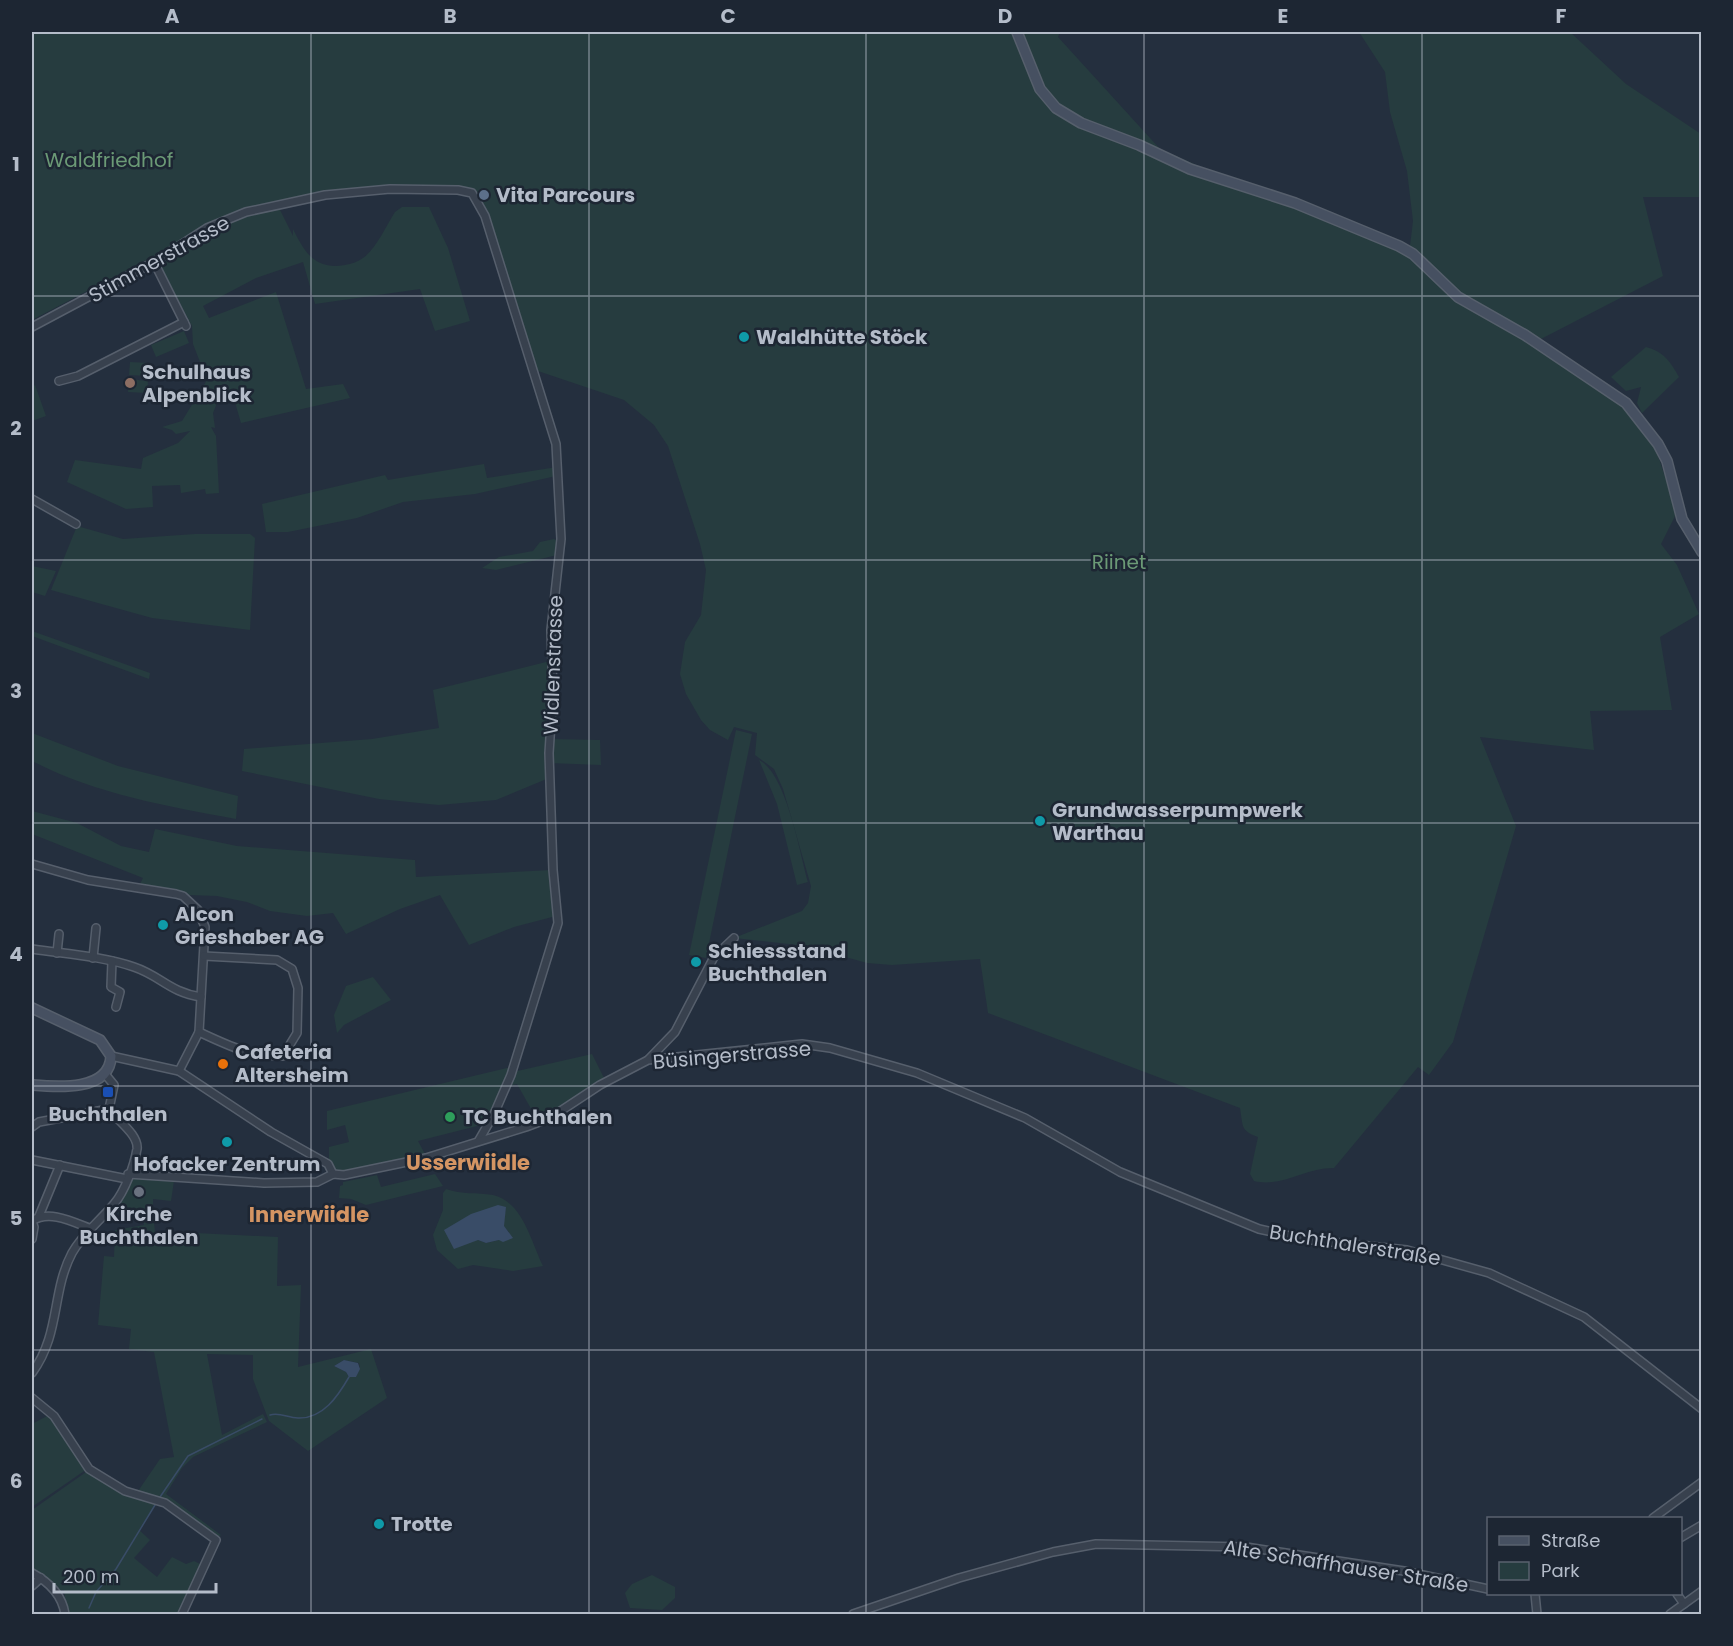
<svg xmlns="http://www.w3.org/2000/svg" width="1733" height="1646" viewBox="0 0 1733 1646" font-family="Poppins,sans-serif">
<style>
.green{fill:#263c3f;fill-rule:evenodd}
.water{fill:#394c67}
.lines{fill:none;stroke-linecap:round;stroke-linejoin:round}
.stream{stroke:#394c67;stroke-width:1.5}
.street-casing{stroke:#565f6c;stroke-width:10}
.secondary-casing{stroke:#565f6c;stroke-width:12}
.street{stroke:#38414e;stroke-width:7}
.secondary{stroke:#465061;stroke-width:9}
.grid{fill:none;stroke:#b4bcc9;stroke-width:1.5;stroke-opacity:0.55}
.service-dot{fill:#5c6f8a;stroke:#1d2633;stroke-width:2}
.culture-dot{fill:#0f9aa8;stroke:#1d2633;stroke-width:2}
.education-dot{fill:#8d6e63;stroke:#1d2633;stroke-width:2}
.food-dot{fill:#e8710a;stroke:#1d2633;stroke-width:2}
.transit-dot{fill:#1a4fb4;stroke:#1d2633;stroke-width:2}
.leisure-dot{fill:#2e9e5b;stroke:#1d2633;stroke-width:2}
.worship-dot{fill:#6b7280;stroke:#1d2633;stroke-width:2}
.labels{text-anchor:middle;stroke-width:5;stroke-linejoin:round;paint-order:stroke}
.park-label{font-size:20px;fill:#6b9a76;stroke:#1d2633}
.poi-label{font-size:20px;font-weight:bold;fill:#b4bcc9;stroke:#1d2633;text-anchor:start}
.street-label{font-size:20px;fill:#b4bcc9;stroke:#1d2633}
.neighbourhood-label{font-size:21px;font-weight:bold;fill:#d59563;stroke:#1d2633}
.neatline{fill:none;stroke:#b4bcc9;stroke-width:2}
.grid-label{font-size:20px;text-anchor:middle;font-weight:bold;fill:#b4bcc9}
</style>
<rect width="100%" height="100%" fill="#242f3e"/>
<g class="green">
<path d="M 32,32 L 1060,32 L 1058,37 L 1160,149 L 1201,167 L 1296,198 L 1410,246 L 1413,221 L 1407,171 L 1390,112 L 1385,72 L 1359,32 L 1570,32 L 1626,84 L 1701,134 L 1701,197 L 1643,197 L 1663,276 L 1539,340 L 1625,404 L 1653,441 L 1677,512 L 1661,544 L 1677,565 L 1699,614 L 1660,637 L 1672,710 L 1590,711 L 1594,750 L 1480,737 L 1516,826 L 1453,1042 L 1429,1075 L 1418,1067 L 1334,1168 C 1307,1167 1282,1188 1254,1181 L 1250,1174 L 1258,1137 C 1240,1131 1243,1125 1240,1108 L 988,1013 L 980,959 L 892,965 L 867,963 L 806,946 L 734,938 L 802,911 L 808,903 L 811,886 L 783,789 L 774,769 L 755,755 L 757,733 L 734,727 L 728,740 L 710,730 L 701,720 L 686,694 L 680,674 L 685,642 L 701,615 L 706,570 L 700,544 L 668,446 L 654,425 L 624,400 L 532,369 L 492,235 L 472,193 L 390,189 L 277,204 L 293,236 L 293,229 C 305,253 315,270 345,265 C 351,264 357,262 363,258 C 376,249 386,226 395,212 L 402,207 L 429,207 L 448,248 L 470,321 L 435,331 L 420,289 L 315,304 L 303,262 L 256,278 L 203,306 L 209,318 L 276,292 L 306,389 L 343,384 L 350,398 L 241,423 L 232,392 L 221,393 L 213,413 L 215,428 L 211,427 L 216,436 L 219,493 L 206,494 L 205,489 L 181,493 L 180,485 L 152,486 L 153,507 L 126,509 L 67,482 L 75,460 L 141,469 L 143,458 L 178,443 L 190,431 L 176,434 L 172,430 L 162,427 L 182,421 L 207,380 L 193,344 L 192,326 L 159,263 L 207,233 L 270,207 L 207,228 L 32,320 Z"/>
<path d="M 184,331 L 189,343 L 156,357 L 151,345 Z"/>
<path d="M 1646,347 C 1664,352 1670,361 1679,377 L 1642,413 L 1637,403 L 1641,387 L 1626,391 L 1611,377 Z"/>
<path d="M 130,362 L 149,363 L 148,376 L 129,375 Z"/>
<path d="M 129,379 L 148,381 L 147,393 L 128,392 Z"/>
<path d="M 35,385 L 46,416 L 32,421 L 32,387 Z"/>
<path d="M 484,464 L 487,478 L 557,467 L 556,476 L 475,494 L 403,502 L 357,518 L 288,532 L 266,532 L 262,504 L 385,475 L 388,480 Z"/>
<path d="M 77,526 L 123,539 L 195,534 L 250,534 L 255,538 L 250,630 L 152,618 L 51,590 Z"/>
<path d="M 554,539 L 559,542 L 557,555 L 496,570 L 482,568 L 499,557 L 533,551 L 540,542 Z"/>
<path d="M 32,566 L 56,571 L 45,596 L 32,592 Z"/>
<path d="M 32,631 L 150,673 L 149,679 L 32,636 Z"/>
<path d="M 550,661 L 549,778 L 496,800 L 439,805 L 379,799 L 242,771 L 244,749 L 372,739 L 439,728 L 433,690 Z"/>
<path d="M 736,730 L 752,734 L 706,958 L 689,955 Z"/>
<path d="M 32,733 L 118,766 L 238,796 L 236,819 C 166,806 96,794 32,761 Z"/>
<path d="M 550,739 L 600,740 L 601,765 L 549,763 Z"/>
<path d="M 759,760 C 786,773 800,853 808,882 L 797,885 L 777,804 Z"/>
<path d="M 32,811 L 77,823 L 121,846 L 149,852 L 155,829 L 237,846 L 415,860 L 416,877 L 551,870 L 556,916 L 514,927 L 469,945 L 440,895 L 400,909 L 346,934 L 333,913 L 307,916 L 270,911 L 247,902 L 217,896 L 189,895 L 178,890 L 140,884 L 143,878 L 32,834 Z"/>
<path d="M 373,977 L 391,1000 L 344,1025 L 337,1033 L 334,1015 L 346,986 Z"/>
<path d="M 592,1054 L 605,1080 L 538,1121 L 517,1084 L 509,1086 L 513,1072 Z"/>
<path d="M 511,1067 L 485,1124 L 418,1141 L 426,1156 L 345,1173 L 333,1168 L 329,1161 L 329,1147 L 349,1142 L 345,1125 L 327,1130 L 327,1111 Z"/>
<path d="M 435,1174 L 443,1186 L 366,1205 L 351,1199 L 339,1198 L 340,1186 L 343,1185 L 343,1182 L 377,1175 L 381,1187 Z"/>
<path d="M 134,1178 L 174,1181 L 171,1201 L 153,1199 L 153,1222 L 144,1225 L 154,1223 L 155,1231 L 278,1237 L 277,1286 L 301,1285 L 298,1367 L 371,1349 L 387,1398 L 308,1451 L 269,1421 L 253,1379 L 253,1355 L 207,1354 L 222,1435 L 263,1414 L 267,1422 L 193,1457 L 182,1468 L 166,1494 L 221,1535 L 216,1538 L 162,1499 L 136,1494 L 160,1459 L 174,1457 L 154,1352 L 129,1349 L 131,1329 L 98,1325 L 104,1256 L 114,1257 L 115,1230 L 144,1225 L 141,1215 L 118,1214 L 118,1207 ZM 344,1360 L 359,1363 L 360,1368 L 356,1377 L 349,1377 L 346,1372 L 334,1366 Z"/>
<path d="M 446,1189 C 462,1195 477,1192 493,1195 C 523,1202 531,1242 543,1266 L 513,1271 L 473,1265 L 458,1269 L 437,1250 L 433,1235 L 443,1210 L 443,1193 ZM 506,1207 L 503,1226 L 509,1232 L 499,1240 L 486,1243 L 478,1240 Z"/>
<path d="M 49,1415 L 87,1469 L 32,1507 L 32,1424 Z"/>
<path d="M 89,1470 L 122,1492 L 157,1501 L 139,1530 L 150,1540 L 134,1558 L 157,1577 L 172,1557 L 186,1564 L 194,1561 L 202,1565 L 180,1614 L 67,1614 L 64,1590 L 56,1591 L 32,1571 L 32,1510 Z"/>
<path d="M 652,1575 L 675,1587 L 675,1598 L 662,1610 L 630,1608 L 625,1593 L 632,1584 Z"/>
</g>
<g class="water">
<path d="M 498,1205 L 506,1207 L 504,1226 L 513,1238 L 503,1242 L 499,1240 L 486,1243 L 478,1240 L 454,1249 L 444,1230 L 471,1214 Z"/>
<path d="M 344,1360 L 358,1363 L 360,1369 L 356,1377 L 349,1377 L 346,1372 L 334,1366 Z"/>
</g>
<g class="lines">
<g class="stream">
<path d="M 270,1415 C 280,1412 288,1418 298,1418 C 323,1419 338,1396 349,1377"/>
<path d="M 160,1497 L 188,1456 L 262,1419"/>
<path d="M 89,1608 L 96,1592 L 116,1569 L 155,1505"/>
</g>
<g class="street-casing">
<g id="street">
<path d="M 154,262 L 186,326"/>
<path d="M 32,327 L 154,262 L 207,228 L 246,212 L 325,195 L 390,189 L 458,190 L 472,193 L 485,216 L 556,444 L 561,539 L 551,630 L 553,692 L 549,753 L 553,870 L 558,923 L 511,1075 L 494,1114 L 479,1140"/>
<path d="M 59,381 L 78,376 L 184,322"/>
<path d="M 32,499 L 76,524"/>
<path d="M 32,864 L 88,880 L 176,894 L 183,896 L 198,910 L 205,927 L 199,1032 L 179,1071"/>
<path d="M 32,949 C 65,954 102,956 134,967 C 161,976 169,992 201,997"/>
<path d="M 57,953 L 59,934"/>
<path d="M 93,958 L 96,928"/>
<path d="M 112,961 L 111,987 L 120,992 L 116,1007"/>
<path d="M 199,1032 C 227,1045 251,1057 283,1056 L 297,1033 L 298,988 L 292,969 L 277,960 L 204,956"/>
<path d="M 111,1056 L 179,1071 L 271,1132 L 328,1164 L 333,1174"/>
<path d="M 649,1059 L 675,1032 L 714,957 L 734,938"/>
<path d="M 32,1127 L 39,1122 L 109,1109"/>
<path d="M 32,1160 L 127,1179"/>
<path d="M 128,1174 L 264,1183 L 317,1182 L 333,1174 L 344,1175 L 426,1158 L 526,1127 L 550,1118 L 600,1085 L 648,1060 L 802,1044 L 830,1048 L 917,1073 L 1025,1118 L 1120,1172 L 1259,1229 L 1303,1239 L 1407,1250 L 1489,1273 L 1584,1317 L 1702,1409"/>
<path d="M 39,1216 L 60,1165"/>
<path d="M 32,1221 C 49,1210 71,1221 89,1228"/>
<path d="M 32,1239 L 34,1227 L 32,1221"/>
<path d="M 32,1373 C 61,1333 51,1293 72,1253 C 83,1233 100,1221 114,1204 C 125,1191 134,1166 137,1149 C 139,1135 117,1120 109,1109 L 114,1085 L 105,1074"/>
<path d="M 32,1398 L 54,1416 L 89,1469 L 125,1491 L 165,1503 L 216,1540 L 182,1614"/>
<path d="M 1653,1518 L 1702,1482"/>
<path d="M 1680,1538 L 1702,1525"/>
<path d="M 32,1573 C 49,1582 62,1595 65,1614"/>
<path d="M 32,1586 L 41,1578"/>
<path d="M 1535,1594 L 1537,1614"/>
<path d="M 1677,1594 L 1684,1604"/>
<path d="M 853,1614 L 959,1578 L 1053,1552 L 1096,1544 L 1246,1547 L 1404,1571 L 1488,1589"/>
<path d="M 1670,1614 L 1702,1591"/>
</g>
</g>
<g class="secondary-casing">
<g id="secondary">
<path d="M 1017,32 L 1040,89 L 1056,108 L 1081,123 L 1139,145 L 1190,169 L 1295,203 L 1399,246 L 1413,254 L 1458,297 L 1525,335 L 1626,403 L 1658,444 L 1667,461 L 1682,519 L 1702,552"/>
<path d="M 32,1008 L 100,1040 L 111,1056 C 110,1092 56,1087 32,1085"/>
</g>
</g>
<use href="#street" class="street"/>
<use href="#secondary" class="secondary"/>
</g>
<path class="grid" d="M 311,32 L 311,1614M 589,32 L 589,1614M 866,32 L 866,1614M 1144,32 L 1144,1614M 1422,32 L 1422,1614M 32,296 L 1702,296M 32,560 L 1702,560M 32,823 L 1702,823M 32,1086 L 1702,1086M 32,1350 L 1702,1350"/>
<circle class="service-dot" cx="484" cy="195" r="6"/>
<g class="culture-dot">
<circle cx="744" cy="337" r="6"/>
<circle cx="1040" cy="821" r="6"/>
<circle cx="163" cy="925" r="6"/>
<circle cx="696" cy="962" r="6"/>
<circle cx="227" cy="1142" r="6"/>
<circle cx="379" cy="1524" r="6"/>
</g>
<circle class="education-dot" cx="130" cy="383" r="6"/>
<circle class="food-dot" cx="223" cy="1064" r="6"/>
<rect class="transit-dot" x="102" y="1086" width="12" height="12" rx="3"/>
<circle class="leisure-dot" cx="450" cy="1117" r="6"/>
<circle class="worship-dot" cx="139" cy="1192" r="6"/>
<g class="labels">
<g class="park-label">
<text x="109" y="167">Waldfriedhof</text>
<text x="1119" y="569">Riinet</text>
</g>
<g class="poi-label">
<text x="496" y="202">Vita Parcours</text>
<text x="756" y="344">Waldhütte Stöck</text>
<text x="142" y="379">Schulhaus<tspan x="142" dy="23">Alpenblick</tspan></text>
<text x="1052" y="817">Grundwasserpumpwerk<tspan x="1052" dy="23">Warthau</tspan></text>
<text x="175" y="921">Alcon<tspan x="175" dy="23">Grieshaber AG</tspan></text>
<text x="708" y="958">Schiessstand<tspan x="708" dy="23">Buchthalen</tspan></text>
<text x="235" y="1059">Cafeteria<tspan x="235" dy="23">Altersheim</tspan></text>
<text x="108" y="1121" text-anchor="middle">Buchthalen</text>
<text x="462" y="1124">TC Buchthalen</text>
<text x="227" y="1171" text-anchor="middle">Hofacker Zentrum</text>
<text x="139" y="1221" text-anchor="middle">Kirche<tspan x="139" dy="23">Buchthalen</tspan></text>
<text x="391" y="1531">Trotte</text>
</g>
<g class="street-label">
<text transform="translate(159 259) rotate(-29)" y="7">Stimmerstrasse</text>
<text transform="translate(553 665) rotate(-88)" y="7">Widlenstrasse</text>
<text transform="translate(732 1055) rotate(-5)" y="7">Büsingerstrasse</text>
<text transform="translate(1355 1245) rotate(9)" y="7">Buchthalerstraße</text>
<text transform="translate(1346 1566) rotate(9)" y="7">Alte Schaffhauser Straße</text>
</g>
<g class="neighbourhood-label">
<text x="468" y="1170">Usserwiidle</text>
<text x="309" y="1222">Innerwiidle</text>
</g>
</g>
<rect width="1733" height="1646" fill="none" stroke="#1d2633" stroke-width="66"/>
<rect x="1487" y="1517" width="195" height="78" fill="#1d2633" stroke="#59626f" stroke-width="1.5"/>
<rect x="1499" y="1536" width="30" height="9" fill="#465061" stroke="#59626f" stroke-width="1.5"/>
<text x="1541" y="1547" font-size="18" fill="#b4bcc9">Straße</text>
<rect x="1499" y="1562" width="30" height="18" fill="#263c3f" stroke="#59626f" stroke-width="1.5"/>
<text x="1541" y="1577" font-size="18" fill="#b4bcc9">Park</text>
<path d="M54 1583v9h162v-9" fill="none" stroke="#b4bcc9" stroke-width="3"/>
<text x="63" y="1583" font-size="18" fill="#b4bcc9" stroke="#1d2633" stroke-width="4.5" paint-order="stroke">200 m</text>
<rect x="33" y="33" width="1667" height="1580" class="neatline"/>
<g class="grid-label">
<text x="172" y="23">A</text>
<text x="450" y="23">B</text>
<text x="728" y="23">C</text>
<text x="1005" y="23">D</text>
<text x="1283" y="23">E</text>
<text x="1561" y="23">F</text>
<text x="16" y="171">1</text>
<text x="16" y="435">2</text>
<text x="16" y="698">3</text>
<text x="16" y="961">4</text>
<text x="16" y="1225">5</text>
<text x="16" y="1488">6</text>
</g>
</svg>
